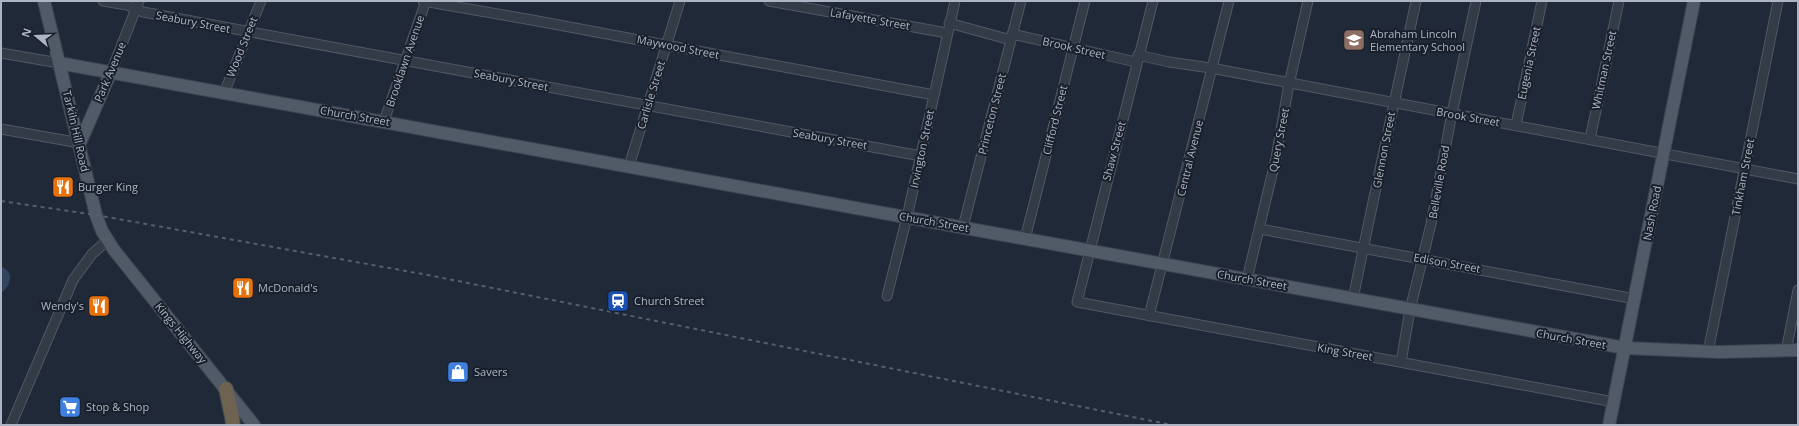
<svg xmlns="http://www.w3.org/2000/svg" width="1799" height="426" viewBox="0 0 1799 426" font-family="'Open Sans',sans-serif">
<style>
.water{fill:#33445e}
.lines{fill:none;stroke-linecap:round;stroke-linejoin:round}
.minor-casing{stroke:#515865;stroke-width:11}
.major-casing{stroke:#3d4451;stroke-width:14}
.highway-casing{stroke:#3e4552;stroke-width:16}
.minor{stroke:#333b47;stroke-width:9}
.major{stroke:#515a67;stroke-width:12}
.highway{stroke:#6d6350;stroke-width:14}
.rail{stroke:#555e6e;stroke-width:2;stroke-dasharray:4 4;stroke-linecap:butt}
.labels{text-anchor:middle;stroke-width:4;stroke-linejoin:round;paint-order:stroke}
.street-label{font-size:11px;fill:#adb5c4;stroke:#19202b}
.poi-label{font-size:11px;fill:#adb5c4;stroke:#19202b;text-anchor:start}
</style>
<rect width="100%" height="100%" fill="#202937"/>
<path class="water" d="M 1,267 C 15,271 11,286 1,293 Z"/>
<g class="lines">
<g class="minor-casing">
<g id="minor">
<path d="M 103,1 L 127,5 L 143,12 L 921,156"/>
<path d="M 423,1 L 532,20 L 934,95"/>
<path d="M 769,1 L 947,33"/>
<path d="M 1153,1 L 1077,302 L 1614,402"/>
<path d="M 949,23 L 1011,40"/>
<path d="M 1012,34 L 1136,62"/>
<path d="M 1,53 L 59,63"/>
<path d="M 1138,55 L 1169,62 L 1211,68 L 1798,179"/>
<path d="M 111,72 L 139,1"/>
<path d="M 224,93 L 261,1"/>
<path d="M 384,121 L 426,1"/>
<path d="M 1516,125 L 1542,1"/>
<path d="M 1,129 L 80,143"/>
<path d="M 1590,139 L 1619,1"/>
<path d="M 629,166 L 680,1"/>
<path d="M 963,227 L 1021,1"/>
<path d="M 1260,229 L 1635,299"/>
<path d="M 1025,239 L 1085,1"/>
<path d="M 1247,279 L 1276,158 L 1289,84 L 1308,1"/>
<path d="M 887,296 L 907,217 L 955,1"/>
<path d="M 1353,299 C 1373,199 1395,100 1416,1"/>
<path d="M 1149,316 L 1229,1"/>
<path d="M 1786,351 L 1798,290"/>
<path d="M 1708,352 L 1778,1"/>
<path d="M 1401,362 L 1410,310 L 1431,224 L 1452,113 L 1476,1"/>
<path d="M 11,425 L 73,280 L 92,254 L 108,240"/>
</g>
</g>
<g class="major-casing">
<g id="major">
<path d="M 44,1 L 96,215 L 102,231 L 114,250 L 254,425"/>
<path d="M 59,63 L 1625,348 L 1720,352 L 1798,350"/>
<path d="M 80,143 L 111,72"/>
<path d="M 1609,425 L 1694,1"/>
</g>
</g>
<g class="highway-casing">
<path id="highway" d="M 226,389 L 232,417 L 233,425"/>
</g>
<use href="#minor" class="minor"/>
<use href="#major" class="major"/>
<use href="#highway" class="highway"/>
<path class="rail" d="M 1,201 L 96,215 L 428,275 L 1172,425"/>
</g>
<defs>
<g id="school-square" transform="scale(1.15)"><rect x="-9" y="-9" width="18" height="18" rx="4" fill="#8d6e63" stroke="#19202b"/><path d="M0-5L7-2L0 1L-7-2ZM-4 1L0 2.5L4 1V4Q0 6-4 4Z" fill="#fff"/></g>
<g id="restaurant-square" transform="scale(1.15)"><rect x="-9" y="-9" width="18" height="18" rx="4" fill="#e8710a" stroke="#19202b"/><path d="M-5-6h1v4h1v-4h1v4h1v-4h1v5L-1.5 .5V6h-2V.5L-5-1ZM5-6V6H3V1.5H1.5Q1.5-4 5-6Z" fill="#fff"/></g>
<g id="station-square" transform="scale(1.15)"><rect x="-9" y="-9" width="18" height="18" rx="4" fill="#1a4fb4" stroke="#19202b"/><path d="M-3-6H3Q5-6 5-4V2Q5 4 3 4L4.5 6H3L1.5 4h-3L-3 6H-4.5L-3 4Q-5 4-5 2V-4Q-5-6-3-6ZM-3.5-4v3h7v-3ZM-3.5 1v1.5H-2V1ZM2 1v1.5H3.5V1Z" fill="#fff"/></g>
<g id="shop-square" transform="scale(1.15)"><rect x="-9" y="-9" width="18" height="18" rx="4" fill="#3f7fe0" stroke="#19202b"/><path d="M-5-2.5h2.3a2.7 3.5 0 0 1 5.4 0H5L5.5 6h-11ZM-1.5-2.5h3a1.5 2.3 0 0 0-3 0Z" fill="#fff"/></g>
<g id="supermarket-square" transform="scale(1.15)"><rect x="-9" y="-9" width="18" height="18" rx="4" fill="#3f7fe0" stroke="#19202b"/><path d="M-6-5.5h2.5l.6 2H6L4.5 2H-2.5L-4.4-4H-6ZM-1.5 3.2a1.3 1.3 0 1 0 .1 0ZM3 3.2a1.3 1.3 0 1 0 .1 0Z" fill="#fff"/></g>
</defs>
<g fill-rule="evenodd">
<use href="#school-square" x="1354" y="40"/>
<use href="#restaurant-square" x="63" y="187"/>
<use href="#restaurant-square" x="243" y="288"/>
<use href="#station-square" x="618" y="301"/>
<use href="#restaurant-square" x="99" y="306"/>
<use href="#shop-square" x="458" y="372"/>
<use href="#supermarket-square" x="70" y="407"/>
</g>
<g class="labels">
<g class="street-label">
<text transform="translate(870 19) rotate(10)" y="4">Lafayette Street</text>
<text transform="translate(193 22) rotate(11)" y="4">Seabury Street</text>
<text transform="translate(242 47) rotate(-68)" y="4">Wood Street</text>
<text transform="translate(678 47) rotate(11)" y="4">Maywood Street</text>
<text transform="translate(1074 48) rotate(13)" y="4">Brook Street</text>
<text transform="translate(405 61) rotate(-71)" y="4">Brooklawn Avenue</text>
<text transform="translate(1529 63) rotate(-78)" y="4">Eugenia Street</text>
<text transform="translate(1604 70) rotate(-78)" y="4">Whitman Street</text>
<text transform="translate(110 72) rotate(-67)" y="4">Park Avenue</text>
<text transform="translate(511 80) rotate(11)" y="4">Seabury Street</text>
<text transform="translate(651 95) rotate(-73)" y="4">Carlisle Street</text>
<text transform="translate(992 114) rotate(-76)" y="4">Princeton Street</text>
<text transform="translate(355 116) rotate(10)" y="4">Church Street</text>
<text transform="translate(1468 117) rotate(10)" y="4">Brook Street</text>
<text transform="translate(1055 120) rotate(-76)" y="4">Clifford Street</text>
<text transform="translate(76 131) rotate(77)" y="4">Tarkiln Hill Road</text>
<text transform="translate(830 139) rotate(10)" y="4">Seabury Street</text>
<text transform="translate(1279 140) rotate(-79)" y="4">Query Street</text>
<text transform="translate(922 149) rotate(-78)" y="4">Irvington Street</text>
<text transform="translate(1384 150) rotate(-79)" y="4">Glennon Street</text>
<text transform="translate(1114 151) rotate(-75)" y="4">Shaw Street</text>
<text transform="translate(1190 158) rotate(-76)" y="4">Central Avenue</text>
<text transform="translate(1743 177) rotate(-79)" y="4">Tinkham Street</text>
<text transform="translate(1439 182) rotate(-80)" y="4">Belleville Road</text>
<text transform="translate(1652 213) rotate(-79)" y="4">Nash Road</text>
<text transform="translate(934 222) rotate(10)" y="4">Church Street</text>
<text transform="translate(1447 263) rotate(10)" y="4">Edison Street</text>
<text transform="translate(1252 280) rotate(10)" y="4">Church Street</text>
<text transform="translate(181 333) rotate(51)" y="4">Kings Highway</text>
<text transform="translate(1571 339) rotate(10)" y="4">Church Street</text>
<text transform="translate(1345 352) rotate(10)" y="4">King Street</text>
</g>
<g class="poi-label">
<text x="1370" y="38">Abraham Lincoln<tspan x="1370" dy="13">Elementary School</tspan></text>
<text x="78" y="191">Burger King</text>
<text x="258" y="292">McDonald's</text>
<text x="634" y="305">Church Street</text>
<text x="84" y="310" text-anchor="end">Wendy's</text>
<text x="474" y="376">Savers</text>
<text x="86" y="411">Stop &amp; Shop</text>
</g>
</g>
<rect width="1799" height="426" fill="none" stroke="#adb5c4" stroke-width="4"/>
<g transform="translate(36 36) rotate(289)" stroke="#19202b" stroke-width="3" paint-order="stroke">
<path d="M0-3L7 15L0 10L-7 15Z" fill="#adb5c4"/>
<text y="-6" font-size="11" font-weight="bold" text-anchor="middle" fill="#adb5c4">N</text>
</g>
</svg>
